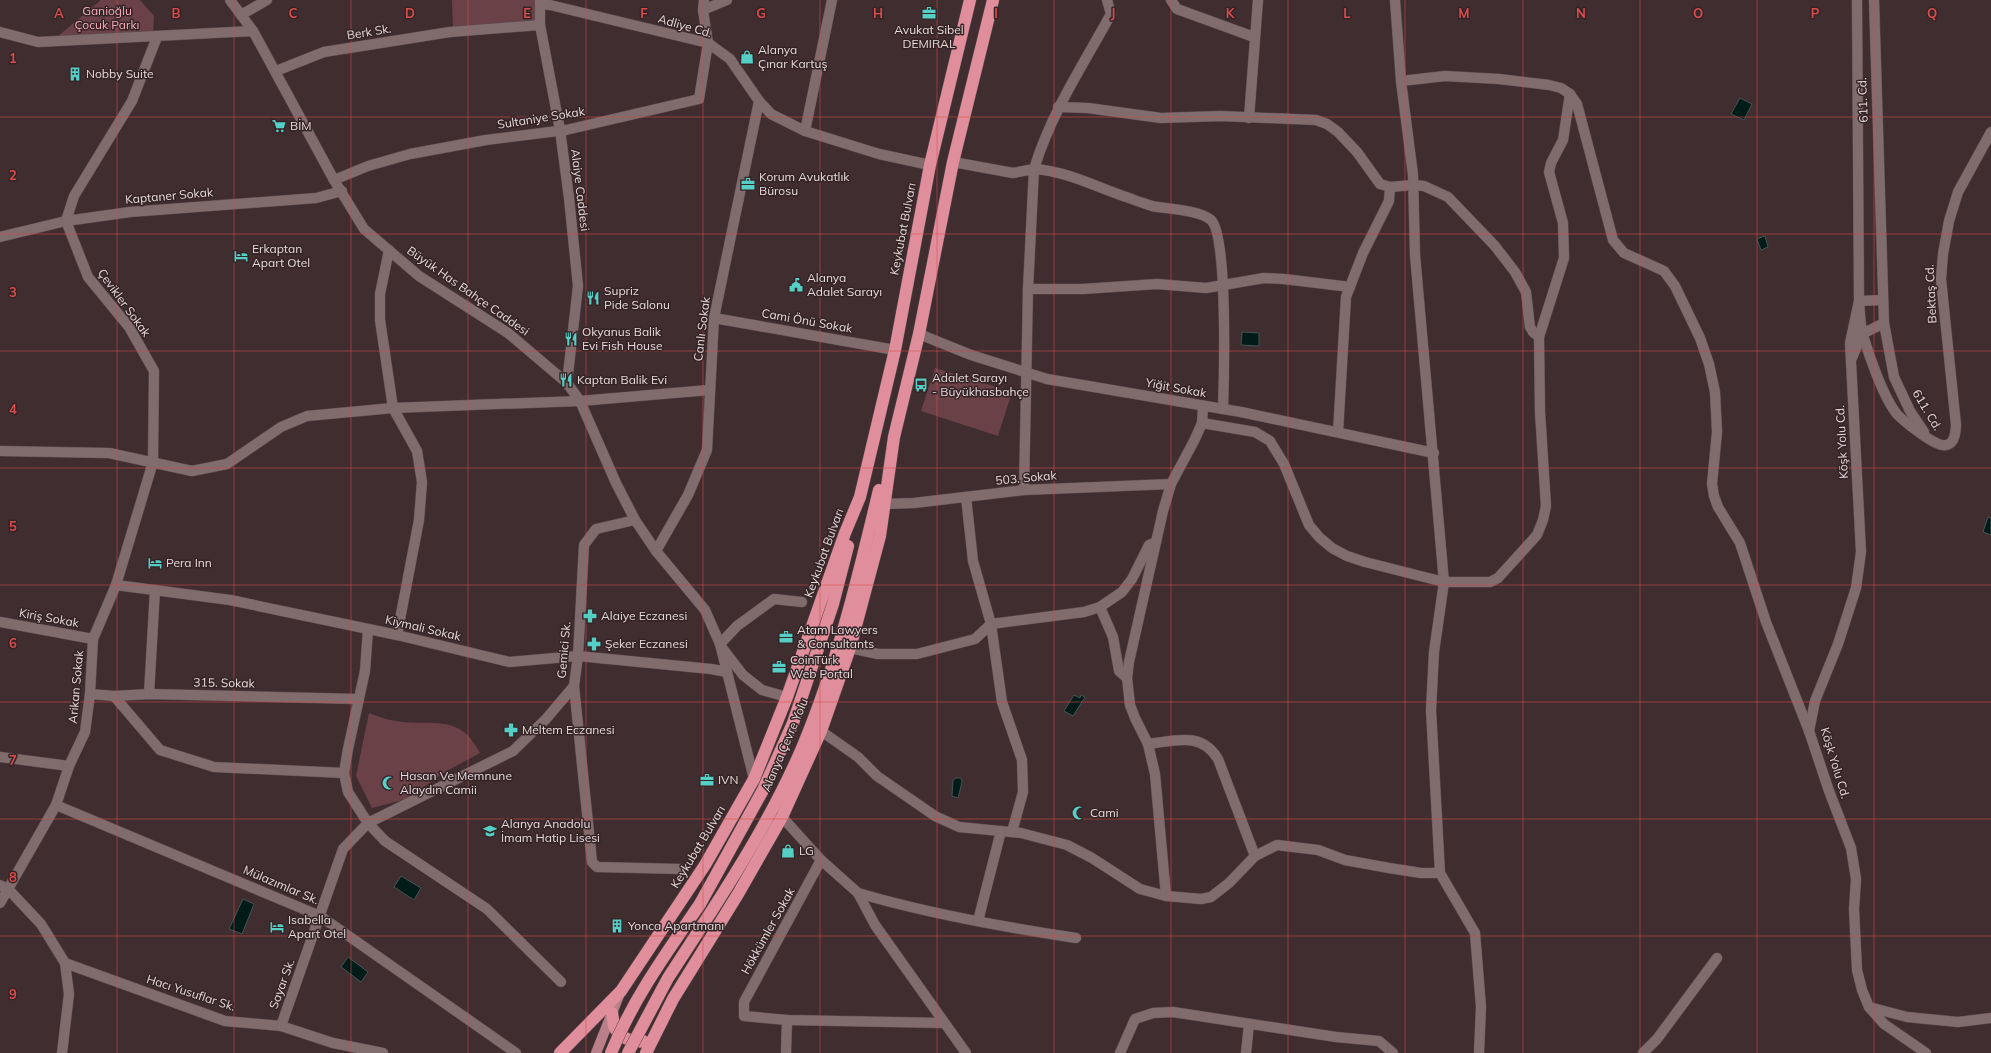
<svg xmlns="http://www.w3.org/2000/svg" width="1991" height="1053" viewBox="0 0 1991 1053" font-family="Mulish,sans-serif">
<style>
.green{fill:#6b4148}
.water{fill:#011b19;stroke:#465454}
.lines{fill:none;stroke-linecap:round;stroke-linejoin:round}
.minor-casing{stroke:#5c4c4f;stroke-width:11}
.major-casing{stroke:#5c4c4f;stroke-width:11}
.highway-casing{stroke:#5c4c4f;stroke-width:13}
.minor{stroke:#806b6d;stroke-width:10}
.major{stroke:#ba8089;stroke-width:10}
.highway{stroke:#e08e9b;stroke-width:12}
.highway-bridge-casing{stroke:#5c4c4f;stroke-width:13;stroke-linecap:butt}
.highway-bridge{stroke:#e08e9b;stroke-width:12}
.grid{fill:none;stroke:#d94c4c;stroke-width:1;stroke-opacity:0.55}
.labels{text-anchor:middle;stroke-width:3;stroke-linejoin:round;paint-order:stroke}
.park-label{font-size:12px;fill:#faaeb9;stroke:#352426}
.street-label{font-size:12px;fill:#e7dadc;stroke:#352426}
.poi-label{font-size:12px;fill:#e7dadc;stroke:#352426;text-anchor:start}
.grid-label{font-size:13px;text-anchor:middle;font-weight:bold;fill:#d94c4c;stroke:#352426;stroke-width:3;stroke-linejoin:round;paint-order:stroke}
</style>
<rect width="100%" height="100%" fill="#402d30"/>
<g class="green">
<path d="M 101,0 L 140,0 L 154,16 L 153,33 L 57,37 Z"/>
<path d="M 452,0 L 535,0 L 536,22 L 453,27 Z"/>
<path d="M 935,368 L 1012,392 L 998,436 L 921,411 Z"/>
<path d="M 369,713 C 377,716 387,720 396,721 C 432,727 459,712 480,753 L 445,772 L 407,799 L 372,808 L 356,776 Z"/>
</g>
<g class="water">
<path d="M 1740,98 L 1752,104 L 1744,120 L 1731,114 Z"/>
<path d="M 1765,236 L 1768,247 L 1761,250 L 1757,239 Z"/>
<path d="M 1242,332 L 1259,333 L 1259,346 L 1241,345 Z"/>
<path d="M 1988,517 L 1991,518 L 1991,535 L 1983,532 Z"/>
<path d="M 1074,695 L 1080,698 L 1081,695 L 1085,697 L 1073,716 L 1064,711 Z"/>
<path d="M 956,778 L 961,778 L 962,782 L 958,798 L 952,796 L 953,780 Z"/>
<path d="M 401,876 L 421,888 L 414,900 L 394,887 Z"/>
<path d="M 243,899 L 254,904 L 242,934 L 229,929 Z"/>
<path d="M 348,957 L 368,972 L 361,982 L 341,967 Z"/>
</g>
<g class="lines">
<g class="minor-casing">
<g id="minor">
<path d="M 230,0 L 253,31 L 334,180 L 364,229 L 419,276 L 508,333 L 567,383 L 580,401 L 616,483 L 635,520 L 656,551 L 705,610 L 720,644 L 754,779"/>
<path d="M 540,0 L 540,25 L 560,130 L 569,198 L 578,286 L 567,383"/>
<path d="M 1171,0 L 1177,9 L 1254,37"/>
<path d="M 1395,0 L 1401,81 L 1413,175 L 1415,255 L 1444,582 L 1434,652 L 1431,710 L 1440,873 L 1475,933 L 1481,1007 L 1479,1053"/>
<path d="M 1857,0 L 1859,301 C 1860,312 1860,325 1863,335 C 1869,356 1883,396 1896,413 C 1900,418 1907,423 1912,427 C 1928,439 1955,462 1956,425 L 1941,279 L 1943,254 L 1949,221 L 1958,192 L 1991,132"/>
<path d="M 1874,0 L 1884,323 L 1894,377 L 1910,411 L 1924,432"/>
<path d="M 540,4 L 550,5 L 708,43 L 730,59 L 759,101 L 771,114 L 805,131 L 879,154 L 930,165"/>
<path d="M 703,10 L 727,0"/>
<path d="M 241,15 L 267,0"/>
<path d="M 0,32 L 38,42 L 253,31"/>
<path d="M 276,71 L 324,52 L 450,32 L 540,25"/>
<path d="M 1401,81 L 1445,76 L 1499,79 L 1549,85 L 1561,88 L 1570,94 L 1577,104 L 1613,240 L 1624,253 L 1664,271 L 1675,286 L 1700,338 L 1709,364 L 1715,392 L 1717,432 L 1712,484 L 1714,496 L 1718,507 L 1740,543 L 1766,622 L 1809,731"/>
<path d="M 1058,107 L 1088,108 L 1161,118 L 1221,116 L 1316,120 L 1327,124 L 1338,132 L 1357,152 L 1380,184 L 1390,187 L 1413,185 L 1424,186 L 1448,197 L 1495,246 L 1515,272 L 1526,292 L 1530,327 L 1533,332 L 1539,337"/>
<path d="M 1249,118 L 1258,0"/>
<path d="M 805,131 L 832,0"/>
<path d="M 953,162 L 1013,173 L 1034,169 C 1051,113 1083,65 1111,14 L 1107,0"/>
<path d="M 334,180 L 368,166 L 410,154 L 486,140 L 566,130 L 699,99 L 708,43 L 703,10 L 704,0"/>
<path d="M 0,237 L 66,221 L 130,212 L 316,198 L 342,191"/>
<path d="M 389,250 L 380,294 L 380,320 L 393,408 L 417,451 L 422,482 L 419,520 L 397,635"/>
<path d="M 1028,289 L 1083,289 L 1157,284 L 1206,288 L 1264,278 L 1284,279 L 1350,287"/>
<path d="M 1882,300 L 1859,301 L 1850,343 L 1861,552 L 1856,588 L 1838,644 L 1815,701 L 1809,731 L 1829,791 L 1851,848 L 1856,879 L 1854,909 L 1857,970 L 1862,990 L 1869,1007 L 1884,1024 L 1926,1053"/>
<path d="M 714,318 L 895,350"/>
<path d="M 919,334 L 971,355 L 1047,379 L 1241,412 L 1434,453"/>
<path d="M 1852,358 L 1862,334 L 1884,323"/>
<path d="M 1202,423 L 1255,432 L 1270,441 L 1284,464 L 1309,525 L 1319,537 L 1332,548 L 1347,556 L 1365,562 L 1444,582 L 1490,582 L 1498,578 L 1537,535 L 1543,520 L 1546,506 L 1540,412 L 1539,337 L 1564,258 L 1563,223 L 1549,172 L 1551,163 L 1563,140 L 1570,94"/>
<path d="M 1338,432 L 1346,297 L 1363,253 L 1389,201 L 1390,187"/>
<path d="M 0,451 L 109,453 L 192,471 L 227,464 L 281,427 L 307,416 L 393,408 L 580,401 L 709,390"/>
<path d="M 1024,490 L 1028,289 L 1034,169 C 1068,171 1100,189 1132,199 C 1139,202 1146,204 1152,206 C 1168,209 1200,210 1211,220 C 1228,235 1224,381 1223,409"/>
<path d="M 966,497 L 973,561 L 991,624 L 1002,702 L 1022,760 L 1023,792 L 1012,832"/>
<path d="M 884,504 L 914,503 L 1024,490 L 1171,484"/>
<path d="M 656,551 L 688,495 L 707,450 L 714,318 L 759,101"/>
<path d="M 116,585 L 230,600 L 397,635 L 509,662 L 578,656 L 711,669 L 727,672"/>
<path d="M 1100,607 L 1113,637 L 1119,671 L 1127,678"/>
<path d="M 0,622 L 93,639"/>
<path d="M 368,629 L 365,671 L 348,749 L 344,773 L 348,792 L 368,823 L 385,841 L 487,909 L 561,982"/>
<path d="M 720,644 L 737,626 L 774,599 L 802,602"/>
<path d="M 850,648 L 878,654 L 917,654 L 975,639 L 991,624 L 1084,612 L 1100,607 L 1122,592 L 1132,579 L 1149,545 L 1156,542"/>
<path d="M 723,649 L 743,675 L 762,690 L 787,697"/>
<path d="M 574,686 L 592,862 L 597,867 L 680,869"/>
<path d="M 90,694 L 114,696 L 149,694 L 358,699"/>
<path d="M 149,694 L 155,590"/>
<path d="M 114,696 L 160,750 L 214,767 L 344,773"/>
<path d="M 821,731 L 858,757 L 877,776 L 935,816 L 959,827 L 1021,833 L 1067,845 L 1092,858 L 1140,889 L 1166,896 L 1201,899 L 1211,897 L 1229,883 L 1255,856 L 1277,845 L 1318,850 L 1345,860 L 1389,868 L 1421,873 L 1440,873"/>
<path d="M 1148,744 C 1175,741 1201,731 1218,759 L 1255,856"/>
<path d="M 0,757 L 69,766"/>
<path d="M 56,805 L 320,916 L 516,1053"/>
<path d="M 782,817 L 821,860 L 858,893 L 875,925 L 966,1053"/>
<path d="M 821,860 L 744,1002 L 744,1016 L 787,1020 L 944,1023"/>
<path d="M 0,885 L 9,890 L 41,924 L 65,963 L 69,994 L 62,1053"/>
<path d="M 858,893 C 929,914 1003,927 1076,938"/>
<path d="M 1166,896 L 1155,774 L 1148,744 L 1135,718 L 1130,705 L 1127,678 L 1129,662 L 1163,511 L 1171,484 L 1195,439 L 1202,423 L 1203,406"/>
<path d="M 0,903 L 56,805 L 69,766 L 85,732 L 90,694 L 93,639 L 116,585 L 153,462 L 154,371 L 129,327 L 88,277 L 66,221 L 74,196 L 132,101 L 157,37"/>
<path d="M 978,921 L 1001,831"/>
<path d="M 65,963 L 225,1021 L 281,1026 L 333,1043 L 383,1053"/>
<path d="M 1869,1007 L 1907,1017 L 1958,1022 L 1991,1018"/>
<path d="M 281,1026 L 343,849 L 368,823 L 513,751 L 546,719 L 574,686 L 578,656 L 584,545 L 596,529 L 635,520"/>
<path d="M 786,1053 L 787,1020"/>
<path d="M 1120,1053 L 1135,1019 L 1153,1013 L 1173,1012 L 1336,1037 L 1379,1041 L 1393,1053"/>
<path d="M 1246,1053 L 1249,1024"/>
<path d="M 1643,1053 L 1657,1039 L 1717,958"/>
</g>
</g>
<g class="major-casing">
<path id="major" d="M 596,1053 L 620,993"/>
</g>
<g class="highway-casing">
<g id="highway">
<path d="M 700,904 L 763,790 L 793,723 L 833,604 L 848,546"/>
<path d="M 711,912 C 745,859 777,806 802,748 C 837,665 858,578 879,490"/>
<path d="M 612,1013 C 613,1017 613,1022 614,1026 C 618,1037 632,1043 643,1041"/>
<path d="M 560,1053 L 621,991 L 705,865 L 754,779 L 787,697 L 845,533 L 860,497 L 895,350 L 930,165 L 970,0"/>
<path d="M 646,1053 L 673,999 L 738,894 L 782,817 L 821,731 L 850,648 L 880,536 L 894,437 L 919,334 L 953,162 L 993,0"/>
</g>
</g>
<use href="#minor" class="minor"/>
<use href="#major" class="major"/>
<use href="#highway" class="highway"/>
<g class="highway-bridge-casing">
<g id="highway-bridge">
<path d="M 611,1053 C 633,999 667,952 700,904"/>
<path d="M 628,1053 L 668,978 L 711,912"/>
</g>
</g>
<use href="#highway-bridge" class="highway-bridge"/>
</g>
<path class="grid" d="M 117,0 L 117,1053M 234,0 L 234,1053M 351,0 L 351,1053M 468,0 L 468,1053M 586,0 L 586,1053M 703,0 L 703,1053M 820,0 L 820,1053M 937,0 L 937,1053M 1054,0 L 1054,1053M 1171,0 L 1171,1053M 1288,0 L 1288,1053M 1405,0 L 1405,1053M 1523,0 L 1523,1053M 1640,0 L 1640,1053M 1757,0 L 1757,1053M 1874,0 L 1874,1053M 0,117 L 1991,117M 0,234 L 1991,234M 0,351 L 1991,351M 0,468 L 1991,468M 0,585 L 1991,585M 0,702 L 1991,702M 0,819 L 1991,819M 0,936 L 1991,936"/>
<defs>
<g id="office-bare" transform="scale(1.08)"><path d="M-6-3h4V-5.5h4V-3h4V5H-6ZM-1-4.5V-3h2v-1.5ZM-6 0V1H6V0Z" fill="#55cec5" stroke="#352426" stroke-width="2.5" paint-order="stroke"/></g>
<g id="shop-bare" transform="scale(1.08)"><path d="M-5-2.5h2.3a2.7 3.5 0 0 1 5.4 0H5L5.5 6h-11ZM-1.5-2.5h3a1.5 2.3 0 0 0-3 0Z" fill="#55cec5" stroke="#352426" stroke-width="2.5" paint-order="stroke"/></g>
<g id="building-bare" transform="scale(1.08)"><path d="M-4-6H4V6H1V3H-1V6H-4ZM-2.5-4.3h1.7v1.8h-1.7ZM.8-4.3h1.7v1.8H.8ZM-2.5-1h1.7V.8h-1.7ZM.8-1h1.7V.8H.8Z" fill="#55cec5" stroke="#352426" stroke-width="2.5" paint-order="stroke"/></g>
<g id="supermarket-bare" transform="scale(1.08)"><path d="M-6-5.5h2.5l.6 2H6L4.5 2H-2.5L-4.4-4H-6ZM-1.5 3.2a1.3 1.3 0 1 0 .1 0ZM3 3.2a1.3 1.3 0 1 0 .1 0Z" fill="#55cec5" stroke="#352426" stroke-width="2.5" paint-order="stroke"/></g>
<g id="hotel-bare" transform="scale(1.08)"><path d="M-6-4.5h1.5V1H6V5H4.5V3h-9V5H-6ZM-4 0a1.8 1.8 0 1 1 3.6 0ZM.5 0V-2.5h3Q6-2.5 6 0Z" fill="#55cec5" stroke="#352426" stroke-width="2.5" paint-order="stroke"/></g>
<g id="civic-bare" transform="scale(1.08)"><path d="M-.6-6.5H3V-4.5H.6V-3L4-1V1h2V6H-6V1h2V-1L-.6-3ZM-1.2 2.5V6h2.4V2.5Z" fill="#55cec5" stroke="#352426" stroke-width="2.5" paint-order="stroke"/></g>
<g id="restaurant-bare" transform="scale(1.08)"><path d="M-5-6h1v4h1v-4h1v4h1v-4h1v5L-1.5 .5V6h-2V.5L-5-1ZM5-6V6H3V1.5H1.5Q1.5-4 5-6Z" fill="#55cec5" stroke="#352426" stroke-width="2.5" paint-order="stroke"/></g>
<g id="bus-bare" transform="scale(1.08)"><path d="M-5-6H5V4H4V6H2V4H-2V6H-4V4H-5ZM-3.5-4V0h7V-4ZM-3.5 1.2v1.5H-2V1.2ZM2 1.2v1.5H3.5V1.2Z" fill="#55cec5" stroke="#352426" stroke-width="2.5" paint-order="stroke"/></g>
<g id="pharmacy-bare" transform="scale(1.08)"><path d="M-2-6h4v4h4v4h-4v4h-4v-4h-4v-4h4Z" fill="#55cec5" stroke="#352426" stroke-width="2.5" paint-order="stroke"/></g>
<g id="mosque-bare" transform="scale(1.08)"><path d="M3.5-4.9A6 6 0 1 0 3.5 4.9A5 5 0 1 1 3.5-4.9Z" fill="#55cec5" stroke="#352426" stroke-width="2.5" paint-order="stroke"/></g>
<g id="school-bare" transform="scale(1.08)"><path d="M0-5L7-2L0 1L-7-2ZM-4 1L0 2.5L4 1V4Q0 6-4 4Z" fill="#55cec5" stroke="#352426" stroke-width="2.5" paint-order="stroke"/></g>
</defs>
<g fill-rule="evenodd">
<use href="#office-bare" x="929" y="13"/>
<use href="#shop-bare" x="747" y="57"/>
<use href="#building-bare" x="75" y="74"/>
<use href="#supermarket-bare" x="279" y="126"/>
<use href="#office-bare" x="748" y="184"/>
<use href="#hotel-bare" x="241" y="256"/>
<use href="#civic-bare" x="796" y="285"/>
<use href="#restaurant-bare" x="593" y="298"/>
<use href="#restaurant-bare" x="571" y="339"/>
<use href="#restaurant-bare" x="566" y="380"/>
<use href="#bus-bare" x="921" y="385"/>
<use href="#hotel-bare" x="155" y="563"/>
<use href="#pharmacy-bare" x="590" y="616"/>
<use href="#office-bare" x="786" y="637"/>
<use href="#pharmacy-bare" x="594" y="644"/>
<use href="#office-bare" x="779" y="667"/>
<use href="#pharmacy-bare" x="511" y="730"/>
<use href="#office-bare" x="707" y="780"/>
<use href="#mosque-bare" x="389" y="783"/>
<use href="#mosque-bare" x="1079" y="813"/>
<use href="#school-bare" x="490" y="831"/>
<use href="#shop-bare" x="788" y="851"/>
<use href="#building-bare" x="617" y="926"/>
<use href="#hotel-bare" x="277" y="927"/>
</g>
<g class="labels">
<g class="park-label">
<text x="107" y="15">Ganioğlu<tspan x="107" dy="14">Çocuk Parkı</tspan></text>
</g>
<g class="street-label">
<text transform="translate(685 26) rotate(16)" y="4">Adliye Cd.</text>
<text transform="translate(369 32) rotate(-9)" y="4">Berk Sk.</text>
<text transform="translate(1863 100) rotate(-92)" y="4">611. Cd.</text>
<text transform="translate(541 118) rotate(-9)" y="4">Sultaniye Sokak</text>
<text transform="translate(580 190) rotate(83)" y="4">Alaiye Caddesi</text>
<text transform="translate(169 196) rotate(-5)" y="4">Kaptaner Sokak</text>
<text transform="translate(903 229) rotate(-79)" y="4">Keykubat Bulvarı</text>
<text transform="translate(468 291) rotate(35)" y="4">Büyük Has Bahçe Caddesi</text>
<text transform="translate(1931 294) rotate(-93)" y="4">Bektaş Cd.</text>
<text transform="translate(124 303) rotate(54)" y="4">Çevikler Sokak</text>
<text transform="translate(807 321) rotate(10)" y="4">Cami Önü Sokak</text>
<text transform="translate(702 329) rotate(-83)" y="4">Canlı Sokak</text>
<text transform="translate(1176 388) rotate(10)" y="4">Yiğit Sokak</text>
<text transform="translate(1927 410) rotate(59)" y="4">611. Cd.</text>
<text transform="translate(1842 442) rotate(-93)" y="4">Köşk Yolu Cd.</text>
<text transform="translate(1026 478) rotate(-5)" y="4">503. Sokak</text>
<text transform="translate(824 553) rotate(-70)" y="4">Keykubat Bulvarı</text>
<text transform="translate(49 618) rotate(10)" y="4">Kiriş Sokak</text>
<text transform="translate(423 628) rotate(13)" y="4">Kiymali Sokak</text>
<text transform="translate(564 650) rotate(-85)" y="4">Gemici Sk.</text>
<text transform="translate(224 683) rotate(1)" y="4">315. Sokak</text>
<text transform="translate(76 687) rotate(-85)" y="4">Arikan Sokak</text>
<text transform="translate(785 745) rotate(-67)" y="4">Alanya Çevre Yolu</text>
<text transform="translate(1835 763) rotate(73)" y="4">Köşk Yolu Cd.</text>
<text transform="translate(698 847) rotate(-59)" y="4">Keykubat Bulvarı</text>
<text transform="translate(281 885) rotate(23)" y="4">Mülazımlar Sk.</text>
<text transform="translate(768 931) rotate(-61)" y="4">Hökkümler Sokak</text>
<text transform="translate(282 984) rotate(-70)" y="4">Sayar Sk.</text>
<text transform="translate(191 993) rotate(18)" y="4">Hacı Yusuflar Sk.</text>
</g>
<g class="poi-label">
<text x="929" y="34" text-anchor="middle">Avukat Sibel<tspan x="929" dy="14">DEMIRAL</tspan></text>
<text x="758" y="54">Alanya<tspan x="758" dy="14">Çınar Kartuş</tspan></text>
<text x="86" y="78">Nobby Suite</text>
<text x="290" y="130">BİM</text>
<text x="759" y="181">Korum Avukatlık<tspan x="759" dy="14">Bürosu</tspan></text>
<text x="252" y="253">Erkaptan<tspan x="252" dy="14">Apart Otel</tspan></text>
<text x="807" y="282">Alanya<tspan x="807" dy="14">Adalet Sarayı</tspan></text>
<text x="604" y="295">Supriz<tspan x="604" dy="14">Pide Salonu</tspan></text>
<text x="582" y="336">Okyanus Balik<tspan x="582" dy="14">Evi Fish House</tspan></text>
<text x="932" y="382">Adalet Sarayı<tspan x="932" dy="14">- Büyükhasbahçe</tspan></text>
<text x="577" y="384">Kaptan Balik Evi</text>
<text x="166" y="567">Pera Inn</text>
<text x="601" y="620">Alaiye Eczanesi</text>
<text x="797" y="634">Atam Lawyers<tspan x="797" dy="14">&amp; Consultants</tspan></text>
<text x="605" y="648">Şeker Eczanesi</text>
<text x="790" y="664">CoinTürk<tspan x="790" dy="14">Web Portal</tspan></text>
<text x="522" y="734">Meltem Eczanesi</text>
<text x="400" y="780">Hasan Ve Memnune<tspan x="400" dy="14">Alaydın Camii</tspan></text>
<text x="718" y="784">IVN</text>
<text x="1090" y="817">Cami</text>
<text x="501" y="828">Alanya Anadolu<tspan x="501" dy="14">İmam Hatip Lisesi</tspan></text>
<text x="799" y="855">LG</text>
<text x="288" y="924">Isabella<tspan x="288" dy="14">Apart Otel</tspan></text>
<text x="628" y="930">Yonca Apartmanı</text>
</g>
</g>
<g class="grid-label">
<text x="59" y="18">A</text>
<text x="176" y="18">B</text>
<text x="293" y="18">C</text>
<text x="410" y="18">D</text>
<text x="527" y="18">E</text>
<text x="644" y="18">F</text>
<text x="761" y="18">G</text>
<text x="878" y="18">H</text>
<text x="996" y="18">I</text>
<text x="1113" y="18">J</text>
<text x="1230" y="18">K</text>
<text x="1347" y="18">L</text>
<text x="1464" y="18">M</text>
<text x="1581" y="18">N</text>
<text x="1698" y="18">O</text>
<text x="1815" y="18">P</text>
<text x="1932" y="18">Q</text>
<text x="13" y="63">1</text>
<text x="13" y="180">2</text>
<text x="13" y="297">3</text>
<text x="13" y="414">4</text>
<text x="13" y="531">5</text>
<text x="13" y="648">6</text>
<text x="13" y="765">7</text>
<text x="13" y="882">8</text>
<text x="13" y="999">9</text>
</g>
</svg>
